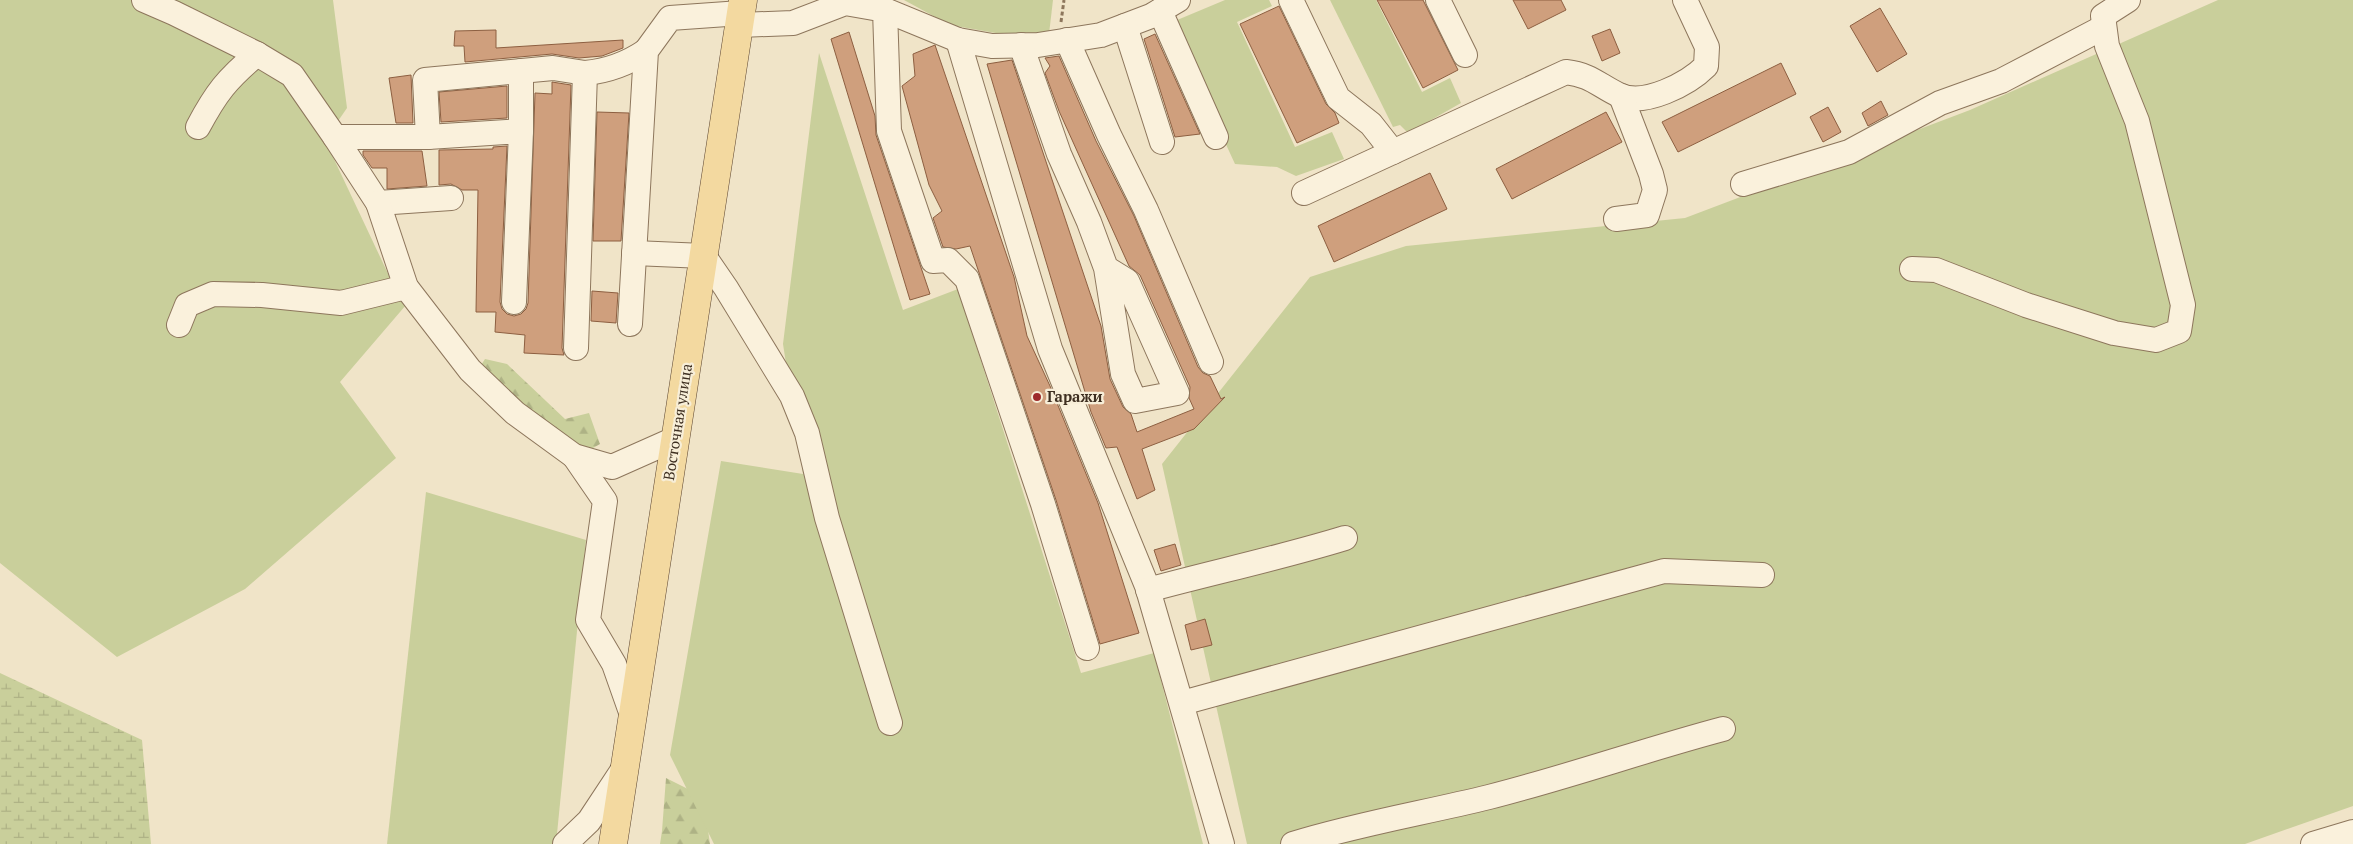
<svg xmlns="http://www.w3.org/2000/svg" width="2353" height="844" viewBox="0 0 2353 844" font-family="'PT Serif',serif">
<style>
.forest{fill:url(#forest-firs)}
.wetland{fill:url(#wetland-marsh)}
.garden{fill:#c9cf9b}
.building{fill:#cf9f7d;stroke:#8d5f41}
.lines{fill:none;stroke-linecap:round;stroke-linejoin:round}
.minor-casing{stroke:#8d765c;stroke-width:26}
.major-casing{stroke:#5b4430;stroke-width:29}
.path{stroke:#8d765c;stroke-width:3;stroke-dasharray:4 2.5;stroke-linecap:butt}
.minor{stroke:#faf1dc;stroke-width:24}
.major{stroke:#f3d9a0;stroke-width:28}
.poi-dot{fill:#9e2a2b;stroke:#f7eed8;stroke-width:2}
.labels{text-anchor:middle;stroke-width:4.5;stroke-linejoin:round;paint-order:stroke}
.poi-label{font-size:15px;font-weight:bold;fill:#3d2e20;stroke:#f7eed8;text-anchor:start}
.street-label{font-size:15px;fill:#3d2e20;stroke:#f7eed8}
</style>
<defs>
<pattern id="forest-firs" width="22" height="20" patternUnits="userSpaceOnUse" patternTransform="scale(1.25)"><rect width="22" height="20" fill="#c9cf9b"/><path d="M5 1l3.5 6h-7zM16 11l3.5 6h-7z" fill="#aeb285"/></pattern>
<pattern id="wetland-marsh" width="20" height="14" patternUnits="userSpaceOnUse" patternTransform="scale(1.25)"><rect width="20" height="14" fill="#c9cf9b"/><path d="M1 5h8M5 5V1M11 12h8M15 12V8" fill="none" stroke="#aeb285"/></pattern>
</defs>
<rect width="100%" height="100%" fill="#f0e4c8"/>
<g class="forest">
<path d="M 485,359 L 507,364 L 565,419 L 589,413 L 600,444 L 586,452 L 556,436 L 478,370 Z"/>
<path d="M 666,778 L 688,789 L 707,823 L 710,844 L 660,844 L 662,831 Z"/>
</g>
<path class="wetland" d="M 0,673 L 142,740 L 151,844 L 0,844 Z"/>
<g class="garden">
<path d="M 0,0 L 333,0 L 347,108 L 325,140 L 391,280 L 406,305 L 340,382 L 396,458 L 245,589 L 117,657 L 0,563 Z"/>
<path d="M 904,0 L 1053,0 L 1049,34 L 1013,36 L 950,25 Z"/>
<path d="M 1225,0 L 1269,0 L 1272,6 L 1237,22 L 1295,147 L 1332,132 L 1344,159 L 1296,176 L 1277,167 L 1235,164 L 1170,23 Z"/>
<path d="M 1330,0 L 1376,0 L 1422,92 L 1450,78 L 1461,103 L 1408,133 L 1400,125 L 1393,127 Z"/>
<path d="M 2218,0 L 2353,0 L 2353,806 L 2245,844 L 1247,844 L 1162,464 L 1310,277 L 1406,246 L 1685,218 L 1970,110 Z"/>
<path d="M 819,53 L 903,310 L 958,289 L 1081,673 L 1154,653 L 1203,844 L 714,844 L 670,755 L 721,461 L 803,474 L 783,344 Z"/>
<path d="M 426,492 L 586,540 L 556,844 L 387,844 Z"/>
</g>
<g class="building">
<path d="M 1377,0 L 1423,0 L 1458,70 L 1423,88 Z"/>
<path d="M 1513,0 L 1561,0 L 1566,10 L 1528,29 Z"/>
<path d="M 1279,6 L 1326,104 L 1335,113 L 1339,123 L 1297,143 L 1240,24 Z"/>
<path d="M 1880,8 L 1907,54 L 1877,72 L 1850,26 Z"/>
<path d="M 1610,29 L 1620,53 L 1602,61 L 1592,36 Z"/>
<path d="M 496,30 L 496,48 L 623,40 L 623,48 L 602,56 L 579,58 L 552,54 L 465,62 L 464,46 L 454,46 L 455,31 Z"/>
<path d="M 849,32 L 875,116 L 876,135 L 930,294 L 910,300 L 831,39 Z"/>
<path d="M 1155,34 L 1200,134 L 1175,137 L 1144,39 Z"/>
<path d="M 935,45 L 1014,277 L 1027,336 L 1050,386 L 1098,503 L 1139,633 L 1100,644 L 1056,500 L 970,246 L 956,249 L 943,247 L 933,218 L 942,211 L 929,185 L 902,86 L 915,76 L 913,54 Z"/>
<path d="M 1059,56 L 1096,141 L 1134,216 L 1198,367 L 1203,373 L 1210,376 L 1221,399 L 1225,397 L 1194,429 L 1142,449 L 1155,490 L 1137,499 L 1117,447 L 1106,448 L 1091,412 L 987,64 L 1012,60 L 1101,326 L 1110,379 L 1123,407 L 1131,414 L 1137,432 L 1194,409 L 1189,398 L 1190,387 L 1140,275 L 1129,266 L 1059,111 L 1045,73 L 1050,66 L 1045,58 Z"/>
<path d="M 1781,63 L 1796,94 L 1678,152 L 1662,122 Z"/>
<path d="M 411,75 L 413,123 L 396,123 L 389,78 Z"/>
<path d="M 552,82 L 571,85 L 562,348 L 564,355 L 524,353 L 525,335 L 495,332 L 496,312 L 476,312 L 478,190 L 462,190 L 451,184 L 439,185 L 439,150 L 493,149 L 493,147 L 507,146 L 500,302 L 502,309 L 507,314 L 514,316 L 521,314 L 526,309 L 528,303 L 535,93 L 552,94 Z"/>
<path d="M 507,86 L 507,118 L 441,122 L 439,92 Z"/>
<path d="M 1881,101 L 1888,115 L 1868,126 L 1862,113 Z"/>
<path d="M 1828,107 L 1841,132 L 1823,142 L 1810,117 Z"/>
<path d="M 597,112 L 629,113 L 621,241 L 593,241 Z"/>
<path d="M 1606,112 L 1622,142 L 1512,199 L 1496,169 Z"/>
<path d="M 363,151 L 422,151 L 427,186 L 387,189 L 387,168 L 372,168 L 363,155 Z"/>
<path d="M 1430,173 L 1447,209 L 1334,262 L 1318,226 Z"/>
<path d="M 592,291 L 618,293 L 616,323 L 591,321 Z"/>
<path d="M 1175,544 L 1181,565 L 1161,571 L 1154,550 Z"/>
<path d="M 1205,619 L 1212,645 L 1191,650 L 1185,625 Z"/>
</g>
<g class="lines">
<g class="minor-casing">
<g id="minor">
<path d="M 144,0 L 174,13 L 257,54 L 292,75 L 335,137"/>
<path d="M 1291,0 L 1338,98 L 1371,124 L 1393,152"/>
<path d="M 1438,0 L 1465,55"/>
<path d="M 873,2 L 885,10 L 958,40 L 992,46 L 1038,45 L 1101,35 L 1151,16 L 1178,0"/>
<path d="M 1160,11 L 1216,137"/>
<path d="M 740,25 L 793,23 L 845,3 L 885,10 L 889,131 L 933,261 L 948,260 L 967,279 L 1043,504 L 1087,648"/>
<path d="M 1125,26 L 1162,142"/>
<path d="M 958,40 L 1050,349 L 1147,586 L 1222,844"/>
<path d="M 1067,40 L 1109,135 L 1146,210 L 1211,362"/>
<path d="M 1021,45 L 1059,154 L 1089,222 L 1106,268 L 1123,374 L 1135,401 L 1177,393 L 1127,281 L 1106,268"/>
<path d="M 521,71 L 521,131"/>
<path d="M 198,127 C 216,93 227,79 257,54"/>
<path d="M 428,137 L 335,137 L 378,203 L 451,198"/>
<path d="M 1743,184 L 1849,152 L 1940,103 L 2001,81 L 2104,27"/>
<path d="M 1304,193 L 1566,72 C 1591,75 1598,85 1619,95 C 1644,107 1688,84 1706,66 L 1707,47 L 1685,0"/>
<path d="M 378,203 L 406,287 L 470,370 L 515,413 L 574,456 L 612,467 L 675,439"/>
<path d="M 1616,219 L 1647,215 L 1655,190 L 1651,174 L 1621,96"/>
<path d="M 634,253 L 704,256 L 726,288 L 792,396 L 807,433 L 827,518 L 890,723"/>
<path d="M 1912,269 L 1936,270 L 2026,305 L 2114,333 L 2156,340 L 2179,331 L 2183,305 L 2137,121 L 2107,46 L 2103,16 L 2128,0"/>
<path d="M 514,302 L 521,131 L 428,137 L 425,80 L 553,68 L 585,73"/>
<path d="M 630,324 L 646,51 L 670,18 L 741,13"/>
<path d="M 179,325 L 187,305 L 213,294 L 262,295 L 341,303 L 406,287"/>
<path d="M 576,348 L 585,73 C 608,71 627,64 646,51"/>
<path d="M 574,456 L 605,501 L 588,620 L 614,664 L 632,715"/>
<path d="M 1148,590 C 1214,572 1280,558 1345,538"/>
<path d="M 1182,703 L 1664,571 L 1762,575"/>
<path d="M 565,844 L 589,821 L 624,768"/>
<path d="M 1293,844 C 1357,824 1424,813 1489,797 C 1568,777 1644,750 1723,729"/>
<path d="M 2313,844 L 2353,832"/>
</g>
</g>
<g class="major-casing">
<path id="major" d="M 613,844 L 743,0"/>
</g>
<path class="path" d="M 1061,22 L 1064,0"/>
<use href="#minor" class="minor"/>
<use href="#major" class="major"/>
</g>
<circle class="poi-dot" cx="1037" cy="397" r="5"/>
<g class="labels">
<g class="poi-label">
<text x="1047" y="402">Гаражи</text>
</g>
<g class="street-label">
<text transform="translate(678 422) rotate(-81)" y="5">Восточная улица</text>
</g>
</g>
</svg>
